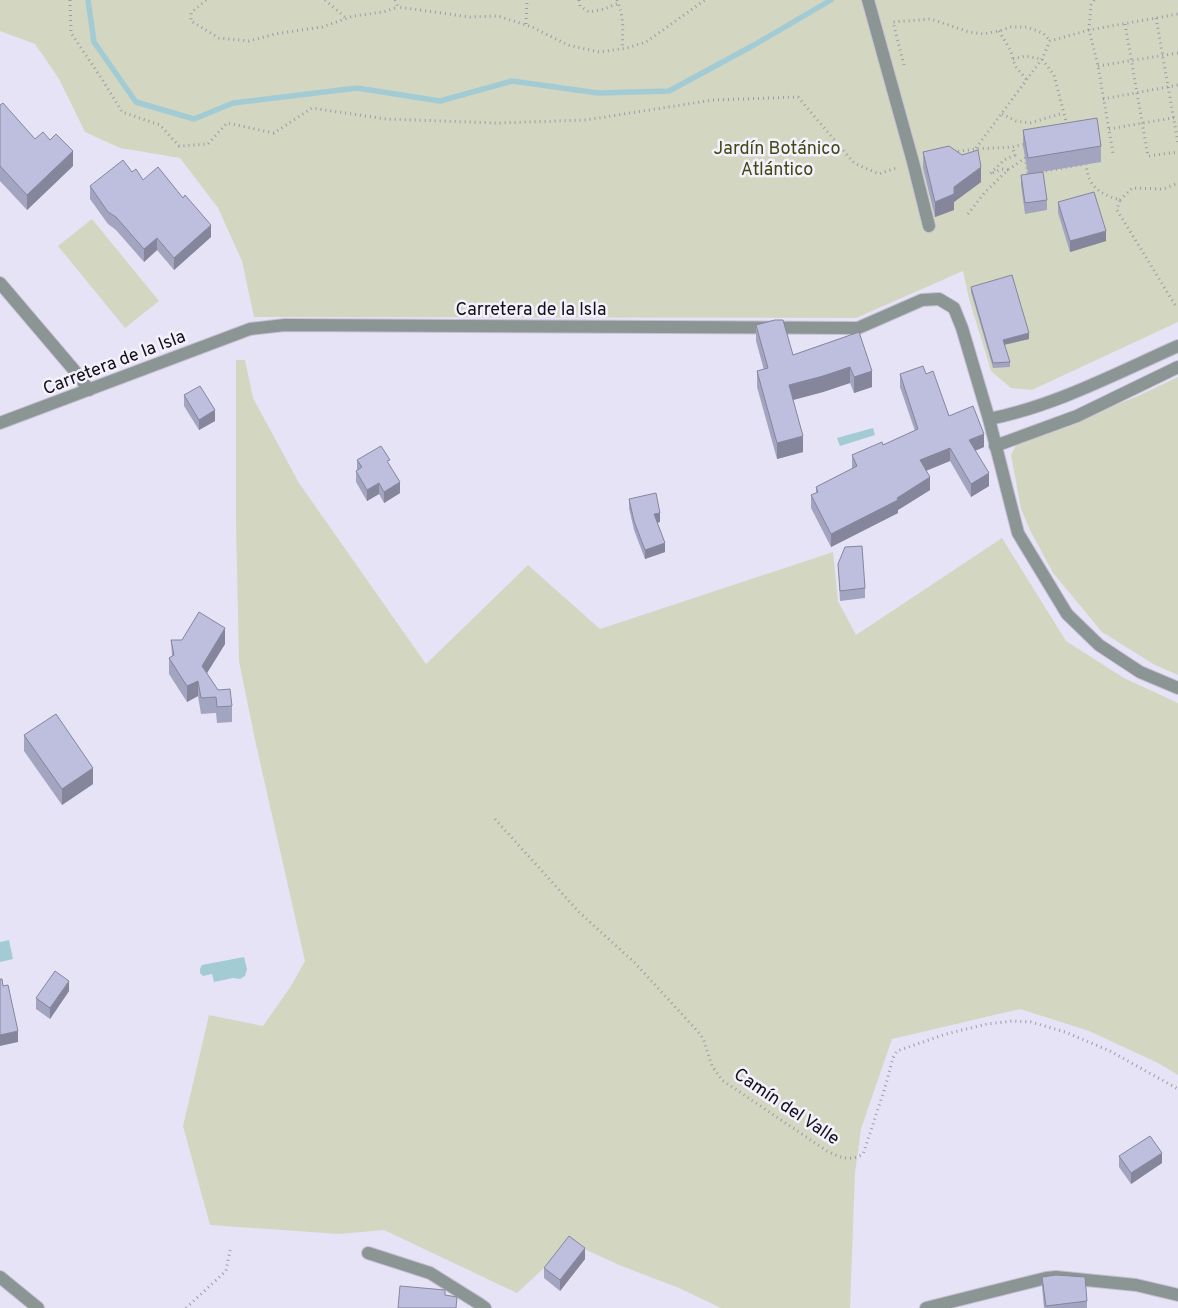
<svg xmlns="http://www.w3.org/2000/svg" width="1178" height="1308" viewBox="0 0 1178 1308" font-family="Overpass,sans-serif">
<style>
.green{fill:#d3d7c2}
.water{fill:#a3cbd3}
.lines{fill:none;stroke-linecap:round;stroke-linejoin:round}
.stream{stroke:#a3cbd3;stroke-width:5.5}
.minor-casing{stroke:#c5c1d3;stroke-width:14}
.path{stroke:#9d9aa9;stroke-width:3;stroke-dasharray:1 4;stroke-linecap:butt}
.minor{stroke:#8b9594;stroke-width:12}
.wall{fill:#a3a4bf}
.shaded-wall{fill:#85869b}
.building{fill:#bebfde;stroke:#85869b}
.labels{text-anchor:middle;stroke-width:5;stroke-linejoin:round;paint-order:stroke}
.park-label{font-size:18px;fill:#424814;stroke:#f4f1fd}
.street-label{font-size:18px;fill:#131118;stroke:#f4f1fd}
</style>
<rect width="100%" height="100%" fill="#e7e3f7"/>
<g class="green">
<path d="M 0,0 L 1178,0 L 1178,322 L 1032,390 L 1011,388 L 991,371 L 969,299 L 963,271 L 856,318 L 254,317 L 242,261 L 218,208 L 180,158 L 120,148 L 85,132 L 59,79 L 35,44 L 0,31 Z"/>
<path d="M 92,219 L 159,301 L 125,328 L 58,246 Z"/>
<path d="M 236,360 L 245,360 L 253,398 L 299,483 L 426,664 L 528,565 L 600,629 L 833,552 L 838,601 L 856,635 L 1002,538 L 1066,641 L 1124,678 L 1178,703 L 1178,1075 L 1158,1063 L 1089,1031 L 1020,1009 L 892,1039 L 861,1129 L 855,1173 L 850,1308 L 721,1308 L 679,1288 L 619,1265 L 571,1243 L 517,1293 L 384,1230 L 339,1234 L 210,1225 L 183,1126 L 209,1015 L 263,1026 L 291,986 L 305,961 L 255,740 L 239,661 L 236,523 Z"/>
<path d="M 1178,377 L 1178,675 L 1155,665 L 1102,632 L 1053,573 L 1030,530 L 1021,509 L 1011,455 L 1016,445 L 1138,396 Z"/>
</g>
<g class="water">
<path d="M 873,428 L 875,435 L 840,446 L 837,438 Z"/>
<path d="M 9,940 L 13,959 L 0,962 L 0,942 Z"/>
<path d="M 244,957 L 247,969 L 245,976 L 240,979 L 233,978 L 214,982 L 212,974 L 203,976 L 200,973 L 200,969 L 202,965 Z"/>
</g>
<g class="lines">
<path class="stream" d="M 88,0 L 94,42 L 136,102 L 194,119 L 233,103 L 357,88 L 440,101 L 512,81 L 598,93 L 669,91 L 754,45 L 831,0"/>
<g class="minor-casing">
<g id="minor">
<path d="M 868,0 L 913,162 L 929,226"/>
<path d="M 0,283 L 74,370 L 89,390"/>
<path d="M 989,419 C 1055,406 1117,373 1178,346"/>
<path d="M 0,423 L 250,329 L 285,325 L 858,328 L 922,300 L 939,299 L 954,308 L 962,328 L 989,419 L 1018,533 L 1067,614 L 1099,645 L 1140,672 L 1178,688"/>
<path d="M 995,446 L 1077,416 L 1178,367"/>
<path d="M 368,1253 L 430,1273 L 478,1303 L 485,1308"/>
<path d="M 0,1277 L 38,1308"/>
<path d="M 926,1308 L 1046,1278 L 1056,1277 L 1136,1285 L 1178,1295"/>
</g>
</g>
<g class="path">
<path d="M 70,0 L 71,33 L 102,79 L 122,112 L 160,125 L 179,146 L 208,144 L 227,123 L 274,133 L 312,108 L 386,119 L 498,123 L 586,120 L 713,100 L 798,97 L 854,163 L 879,174 L 899,167"/>
<path d="M 206,0 L 191,13 L 191,21 L 219,38 L 249,41 L 275,34 L 322,27 L 353,16 L 383,12 L 398,7"/>
<path d="M 325,0 L 346,18"/>
<path d="M 395,0 L 398,7 L 470,17 L 498,16 L 532,27 L 568,45 L 599,52 L 627,48 L 646,42 L 705,0"/>
<path d="M 579,0 L 580,6 L 589,12 L 604,9 L 619,3"/>
<path d="M 617,0 C 624,16 623,32 622,49"/>
<path d="M 1094,0 L 1091,5 L 1089,30 L 1098,66 L 1113,153"/>
<path d="M 1156,18 L 1178,143"/>
<path d="M 526,24 L 527,0"/>
<path d="M 1125,24 L 1148,156 L 1178,152"/>
<path d="M 999,31 L 1011,51 L 1015,66 L 1027,80"/>
<path d="M 1013,59 L 1025,56 L 1042,59 L 1054,75 L 1067,125"/>
<path d="M 904,65 L 893,22 L 931,19 L 969,32 L 984,34 L 999,31 L 1011,27 L 1027,27 L 1043,33 L 1050,41"/>
<path d="M 1098,66 L 1178,53"/>
<path d="M 1103,99 L 1178,85"/>
<path d="M 1002,114 L 1016,121 L 1030,123 L 1063,113"/>
<path d="M 1109,129 L 1178,117"/>
<path d="M 976,148 L 1042,59 L 1050,41 L 1089,30 L 1178,14"/>
<path d="M 953,152 L 976,149 L 1012,147 L 1026,144"/>
<path d="M 1008,170 L 1002,169 L 990,174 L 1004,160 L 1015,155 L 1012,147"/>
<path d="M 1120,200 L 1132,188 L 1163,189 L 1178,183"/>
<path d="M 968,214 L 985,192 L 1008,170 L 1025,158 L 1028,174 L 1086,164 C 1088,187 1100,194 1120,200 L 1117,210 L 1177,308"/>
<path d="M 495,819 L 579,912 L 635,963 L 701,1035 L 704,1041 L 712,1066 L 722,1080 L 827,1151 C 839,1157 850,1162 863,1154 L 884,1091 L 893,1058 L 897,1051 L 946,1034 L 987,1024 L 1012,1021 L 1031,1022 L 1065,1032 L 1110,1051 L 1178,1089"/>
<path d="M 186,1308 L 226,1271 L 230,1250"/>
</g>
<use href="#minor" class="minor"/>
</g>
<g class="wall">
<path d="M 0,105 L 35,139 L 73,166 L 27,210 L 0,181 Z"/>
<path d="M 1023,130 L 1101,146 L 1101,162 L 1029,174 L 1047,200 L 1047,210 L 1025,214 L 1021,185 L 1021,175 L 1028,174 L 1023,146 Z"/>
<path d="M 923,152 L 981,182 L 954,202 L 954,210 L 935,217 L 923,168 Z"/>
<path d="M 132,172 L 143,180 L 211,237 L 174,270 L 157,250 L 144,262 L 116,230 L 108,224 L 90,199 L 90,186 Z"/>
<path d="M 1058,202 L 1106,241 L 1070,252 L 1058,213 Z"/>
<path d="M 971,287 L 1029,339 L 1004,345 L 1010,362 L 1010,367 L 993,368 L 971,292 Z"/>
<path d="M 756,325 L 793,355 L 859,332 L 872,387 L 854,393 L 850,383 L 823,392 L 793,400 L 803,452 L 777,459 L 757,387 L 757,371 L 764,370 L 756,341 Z"/>
<path d="M 900,374 L 926,374 L 949,416 L 984,447 L 975,451 L 989,486 L 971,497 L 950,461 L 926,471 L 930,490 L 898,510 L 898,513 L 831,547 L 811,508 L 811,495 L 816,493 L 816,487 L 852,469 L 852,455 L 883,445 L 915,431 L 900,387 Z"/>
<path d="M 184,395 L 215,421 L 199,430 L 184,406 Z"/>
<path d="M 357,460 L 390,466 L 400,493 L 384,503 L 379,494 L 367,501 L 356,482 L 356,471 L 357,470 Z"/>
<path d="M 629,499 L 660,522 L 657,523 L 665,552 L 645,559 L 634,530 L 629,508 Z"/>
<path d="M 838,564 L 865,588 L 865,598 L 840,601 Z"/>
<path d="M 171,640 L 225,644 L 207,673 L 218,690 L 232,706 L 232,722 L 217,723 L 216,713 L 201,714 L 198,696 L 187,702 L 169,674 L 169,658 L 172,657 Z"/>
<path d="M 24,735 L 93,784 L 62,805 L 24,751 Z"/>
<path d="M 69,991 L 50,1019 L 36,1009 L 36,998 Z"/>
<path d="M 1119,1156 L 1162,1163 L 1131,1184 L 1119,1167 Z"/>
<path d="M 585,1259 L 560,1291 L 544,1278 L 544,1268 Z"/>
<path d="M 1042,1277 L 1087,1301 L 1087,1308 L 1044,1308 L 1042,1287 Z"/>
</g>
<g class="shaded-wall">
<path d="M 73,151 L 73,166 L 27,210 L 27,195 Z"/>
<path d="M 981,167 L 981,182 L 954,202 L 954,187 Z"/>
<path d="M 954,194 L 954,210 L 935,217 L 935,202 Z"/>
<path d="M 211,225 L 211,237 L 174,270 L 174,258 Z"/>
<path d="M 1106,231 L 1106,241 L 1070,252 L 1070,241 Z"/>
<path d="M 157,238 L 157,250 L 144,262 L 144,249 Z"/>
<path d="M 1029,333 L 1029,339 L 1003,345 L 1003,340 Z"/>
<path d="M 850,367 L 850,383 L 823,392 L 789,401 L 789,385 Z"/>
<path d="M 872,371 L 872,387 L 854,393 L 854,377 Z"/>
<path d="M 215,410 L 215,421 L 199,430 L 199,420 Z"/>
<path d="M 984,434 L 984,447 L 969,453 L 969,440 Z"/>
<path d="M 803,436 L 803,452 L 777,459 L 777,443 Z"/>
<path d="M 950,448 L 950,461 L 920,473 L 920,460 Z"/>
<path d="M 989,473 L 989,486 L 971,497 L 971,484 Z"/>
<path d="M 930,477 L 930,490 L 898,510 L 898,513 L 831,547 L 831,534 L 897,498 Z"/>
<path d="M 400,482 L 400,493 L 384,503 L 384,492 Z"/>
<path d="M 379,483 L 379,494 L 367,501 L 367,490 Z"/>
<path d="M 660,513 L 660,522 L 654,523 L 654,514 Z"/>
<path d="M 665,543 L 665,552 L 645,559 L 645,550 Z"/>
<path d="M 225,628 L 225,644 L 202,681 L 202,666 Z"/>
<path d="M 198,681 L 198,696 L 187,702 L 187,686 Z"/>
<path d="M 93,768 L 93,784 L 62,805 L 62,789 Z"/>
<path d="M 69,981 L 69,991 L 50,1019 L 50,1008 Z"/>
<path d="M 18,1031 L 18,1042 L 0,1046 L 0,1035 Z"/>
<path d="M 1162,1153 L 1162,1163 L 1131,1184 L 1131,1173 Z"/>
<path d="M 585,1248 L 585,1259 L 560,1291 L 560,1280 Z"/>
</g>
<g class="building">
<path d="M 3,103 L 35,139 L 43,132 L 50,140 L 56,134 L 73,151 L 27,195 L 0,166 L 0,105 Z"/>
<path d="M 1097,118 L 1101,146 L 1028,158 L 1023,130 Z"/>
<path d="M 949,146 L 962,155 L 978,150 L 981,167 L 954,187 L 954,194 L 935,202 L 923,152 Z"/>
<path d="M 123,160 L 132,172 L 136,169 L 143,180 L 158,167 L 183,198 L 185,195 L 211,225 L 174,258 L 157,238 L 144,249 L 116,217 L 108,212 L 90,186 Z"/>
<path d="M 1043,172 L 1047,200 L 1025,203 L 1021,175 Z"/>
<path d="M 1094,192 L 1106,231 L 1070,241 L 1058,202 Z"/>
<path d="M 1012,275 L 1029,333 L 1003,340 L 1010,362 L 993,363 L 971,287 Z"/>
<path d="M 775,320 L 783,320 L 793,355 L 859,332 L 872,371 L 854,377 L 850,367 L 823,376 L 789,385 L 803,436 L 777,443 L 757,371 L 768,368 L 756,325 Z"/>
<path d="M 923,366 L 926,374 L 933,371 L 949,416 L 973,406 L 984,434 L 969,440 L 989,473 L 971,484 L 950,448 L 920,460 L 930,477 L 897,498 L 898,500 L 831,534 L 811,495 L 818,492 L 816,487 L 857,466 L 852,455 L 882,442 L 883,445 L 918,429 L 900,374 Z"/>
<path d="M 200,386 L 215,410 L 199,420 L 184,395 Z"/>
<path d="M 381,446 L 390,460 L 387,461 L 400,482 L 384,492 L 379,483 L 367,490 L 356,471 L 362,467 L 357,460 Z"/>
<path d="M 656,493 L 660,513 L 654,514 L 665,543 L 645,550 L 634,521 L 629,499 Z"/>
<path d="M 862,546 L 865,588 L 840,591 L 838,564 L 845,547 Z"/>
<path d="M 199,612 L 225,628 L 202,666 L 218,690 L 230,689 L 232,706 L 217,707 L 216,697 L 201,698 L 198,681 L 187,686 L 169,658 L 174,655 L 171,640 L 182,640 Z"/>
<path d="M 56,714 L 93,768 L 62,789 L 24,735 Z"/>
<path d="M 55,971 L 69,981 L 50,1008 L 36,998 Z"/>
<path d="M 0,979 L 2,979 L 3,986 L 8,985 L 18,1031 L 0,1035 Z"/>
<path d="M 1150,1136 L 1162,1153 L 1131,1173 L 1119,1156 Z"/>
<path d="M 569,1236 L 585,1248 L 560,1280 L 544,1268 Z"/>
<path d="M 1056,1275 L 1085,1277 L 1087,1301 L 1046,1306 L 1042,1277 Z"/>
<path d="M 400,1286 L 445,1290 L 445,1295 L 457,1297 L 456,1308 L 398,1308 Z"/>
</g>
<g class="labels">
<g class="park-label">
<text x="777" y="154">Jardín Botánico<tspan x="777" dy="21">Atlántico</tspan></text>
</g>
<g class="street-label">
<text x="531" y="315">Carretera de la Isla</text>
<text transform="translate(114 362) rotate(-21)" y="6">Carretera de la Isla</text>
<text transform="translate(787 1106) rotate(34)" y="6">Camín del Valle</text>
</g>
</g>
</svg>
